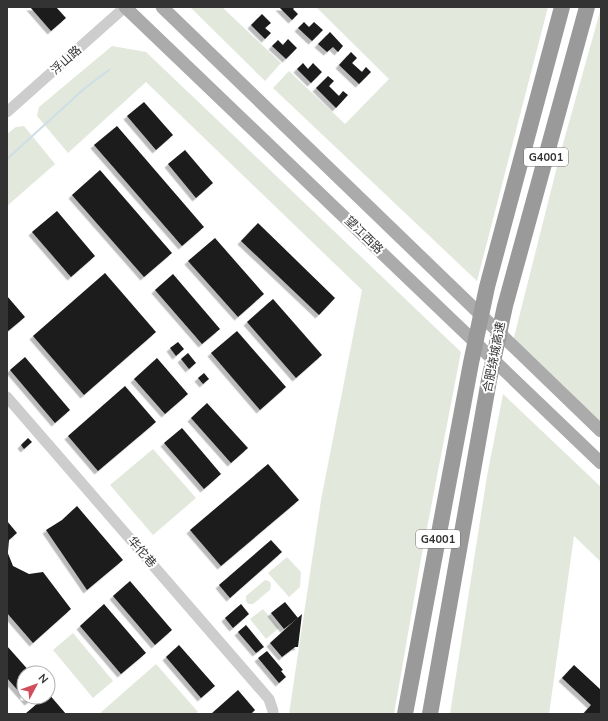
<svg xmlns="http://www.w3.org/2000/svg" width="608" height="721" viewBox="0 0 608 721" font-family="'Nunito Sans','Noto Sans SC',sans-serif">
<style>
.green{fill:#e3e8dd}
.lines{fill:none;stroke-linecap:round;stroke-linejoin:round}
.stream{stroke:#cddee6;stroke-width:2}
.building{fill:#1a1a1a;filter:url(#shadow)}
.minor{stroke:#cdcdcd;stroke-width:11}
.major{stroke:#ababab;stroke-width:13}
.highway{stroke:#9a9a9a;stroke-width:16}
.labels{text-anchor:middle;stroke-width:4;stroke-linejoin:round;paint-order:stroke}
.shield{fill:#fff;stroke:#707070;stroke-width:1}
.shield-label{font-size:11px;font-weight:bold;fill:#333}
.street-label{font-size:12px;fill:#333;stroke:#fff}
</style>
<defs>
<filter id="shadow"><feDropShadow dx="-3.5" dy="3.5" stdDeviation="0" flood-color="#0004"/></filter>
</defs>
<rect width="100%" height="100%" fill="#fff"/>
<g class="green">
<path d="M 190,7 L 222,7 L 281,63 L 265,81 Z"/>
<path d="M 316,7 L 548,7 L 477,281 L 273,88 L 289,71 L 345,124 L 389,79 Z"/>
<path d="M 601,8 L 601,431 L 512,345 L 561,151 Z"/>
<path d="M 112,46 L 146,52 L 461,352 L 421,559 L 394,714 L 289,714 L 321,500 L 362,290 L 146,82 L 68,153 L 37,116 L 39,107 Z"/>
<path d="M 24,126 L 55,164 L 7,206 L 7,134 L 16,127 Z"/>
<path d="M 503,394 L 601,487 L 601,562 L 574,536 L 549,714 L 450,714 L 487,476 Z"/>
<path d="M 153,449 L 196,498 L 153,535 L 110,485 Z"/>
<path d="M 287,557 L 301,572 L 300,587 L 289,597 L 268,573 Z"/>
<path d="M 265,580 L 269,581 L 271,584 L 270,590 L 253,604 L 248,604 L 246,601 L 246,596 Z"/>
<path d="M 263,609 L 279,628 L 266,639 L 250,619 Z"/>
<path d="M 73,633 L 113,681 L 93,698 L 53,650 Z"/>
<path d="M 156,664 L 198,712 L 195,714 L 99,714 Z"/>
</g>
<g class="lines">
<path class="stream" d="M 7,159 L 85,88 L 109,70"/>
</g>
<g class="building">
<path d="M 30,7 L 56,7 L 66,18 L 51,31 Z"/>
<path d="M 279,7 L 295,7 L 293,9 L 298,14 L 292,20 Z"/>
<path d="M 262,14 L 271,23 L 265,28 L 271,33 L 265,39 L 251,25 Z"/>
<path d="M 304,22 L 309,27 L 314,22 L 323,30 L 312,41 L 298,28 Z"/>
<path d="M 330,32 L 343,46 L 338,52 L 333,47 L 327,52 L 318,44 Z"/>
<path d="M 288,39 L 297,48 L 286,59 L 272,46 L 278,40 L 283,45 Z"/>
<path d="M 351,52 L 357,58 L 352,63 L 362,72 L 366,67 L 371,72 L 359,84 L 339,65 Z"/>
<path d="M 303,63 L 308,69 L 313,63 L 322,72 L 311,83 L 297,69 Z"/>
<path d="M 328,76 L 334,81 L 329,86 L 339,96 L 343,91 L 348,95 L 336,108 L 316,88 Z"/>
<path d="M 144,102 L 173,135 L 156,150 L 127,116 Z"/>
<path d="M 117,126 L 204,227 L 182,246 L 94,145 Z"/>
<path d="M 185,150 L 213,183 L 196,198 L 168,164 Z"/>
<path d="M 100,170 L 172,253 L 144,277 L 72,195 Z"/>
<path d="M 57,211 L 95,256 L 71,277 L 32,232 Z"/>
<path d="M 258,223 L 335,298 L 319,315 L 241,241 Z"/>
<path d="M 215,238 L 264,294 L 238,317 L 188,261 Z"/>
<path d="M 105,273 L 156,332 L 84,395 L 33,336 Z"/>
<path d="M 173,274 L 220,329 L 202,344 L 155,290 Z"/>
<path d="M 7,296 L 25,317 L 7,332 Z"/>
<path d="M 273,299 L 322,355 L 296,378 L 247,322 Z"/>
<path d="M 237,331 L 286,387 L 260,410 L 211,353 Z"/>
<path d="M 178,342 L 184,349 L 176,356 L 170,348 Z"/>
<path d="M 188,353 L 196,363 L 189,369 L 181,359 Z"/>
<path d="M 25,357 L 70,410 L 55,423 L 10,370 Z"/>
<path d="M 157,358 L 188,394 L 165,414 L 134,379 Z"/>
<path d="M 204,373 L 209,379 L 203,384 L 198,378 Z"/>
<path d="M 125,386 L 156,422 L 98,471 L 68,436 Z"/>
<path d="M 207,403 L 248,448 L 231,463 L 191,418 Z"/>
<path d="M 182,428 L 221,474 L 204,489 L 164,443 Z"/>
<path d="M 28,438 L 32,442 L 24,449 L 21,445 Z"/>
<path d="M 268,464 L 299,500 L 221,566 L 190,530 Z"/>
<path d="M 77,506 L 123,560 L 87,590 L 46,530 L 62,520 Z"/>
<path d="M 7,521 L 17,533 L 9,540 L 8,551 Z"/>
<path d="M 271,540 L 282,552 L 230,598 L 219,585 Z"/>
<path d="M 7,551 L 13,566 L 29,574 L 43,572 L 71,609 L 33,643 L 7,613 Z"/>
<path d="M 130,581 L 172,630 L 155,645 L 113,596 Z"/>
<path d="M 285,602 L 298,618 L 284,629 L 271,613 Z"/>
<path d="M 104,604 L 146,653 L 121,674 L 80,626 Z"/>
<path d="M 241,604 L 249,614 L 233,628 L 225,618 Z"/>
<path d="M 302,614 L 298,647 L 295,647 L 282,657 L 270,643 Z"/>
<path d="M 246,625 L 264,647 L 256,653 L 238,632 Z"/>
<path d="M 179,645 L 215,686 L 201,698 L 166,657 Z"/>
<path d="M 7,646 L 31,673 L 24,673 L 24,697 L 35,697 L 28,702 L 7,678 Z"/>
<path d="M 267,651 L 283,670 L 281,671 L 286,677 L 279,683 L 258,658 Z"/>
<path d="M 574,665 L 601,690 L 601,714 L 583,714 L 591,705 L 562,678 Z"/>
<path d="M 238,690 L 255,710 L 251,714 L 211,714 Z"/>
<path d="M 48,693 L 66,714 L 25,714 L 45,697 L 48,697 Z"/>
</g>
<g class="lines">
<g class="minor">
<path d="M 7,112 L 125,7"/>
<path d="M 7,397 L 269,699 L 273,711 L 273,714"/>
</g>
<g class="major">
<path d="M 125,7 L 601,463"/>
<path d="M 162,7 L 601,431"/>
</g>
<g class="highway">
<path d="M 405,714 L 471,363 L 487,287 L 562,7"/>
<path d="M 430,714 L 489,380 L 505,306 L 587,7"/>
</g>
</g>
<g class="labels">
<g class="shield">
<rect x="524" y="148" width="44" height="18" rx="3"/>
<rect x="416" y="530" width="44" height="18" rx="3"/>
</g>
<g class="shield-label">
<text x="546" y="161">G4001</text>
<text x="438" y="543">G4001</text>
</g>
<g class="street-label">
<text transform="translate(66 60) rotate(-42)" y="4">浮山路</text>
<text transform="translate(364 235) rotate(44)" y="4">望江西路</text>
<text transform="translate(494 357) rotate(-79)" y="4">合肥绕城高速</text>
<text transform="translate(142 552) rotate(49)" y="4">华佗巷</text>
</g>
</g>
<rect width="608" height="721" fill="none" stroke="#333333" stroke-width="16"/>
<g transform="translate(36 685) rotate(49)"><circle r="19" fill="#ffffff" stroke="#adadad"/>
<path d="M0-3L7 15L0 10L-7 15Z" fill="#d14d5a"/>
<text y="-6" font-size="11" font-weight="bold" text-anchor="middle" fill="#333333">N</text>
</g>
</svg>
